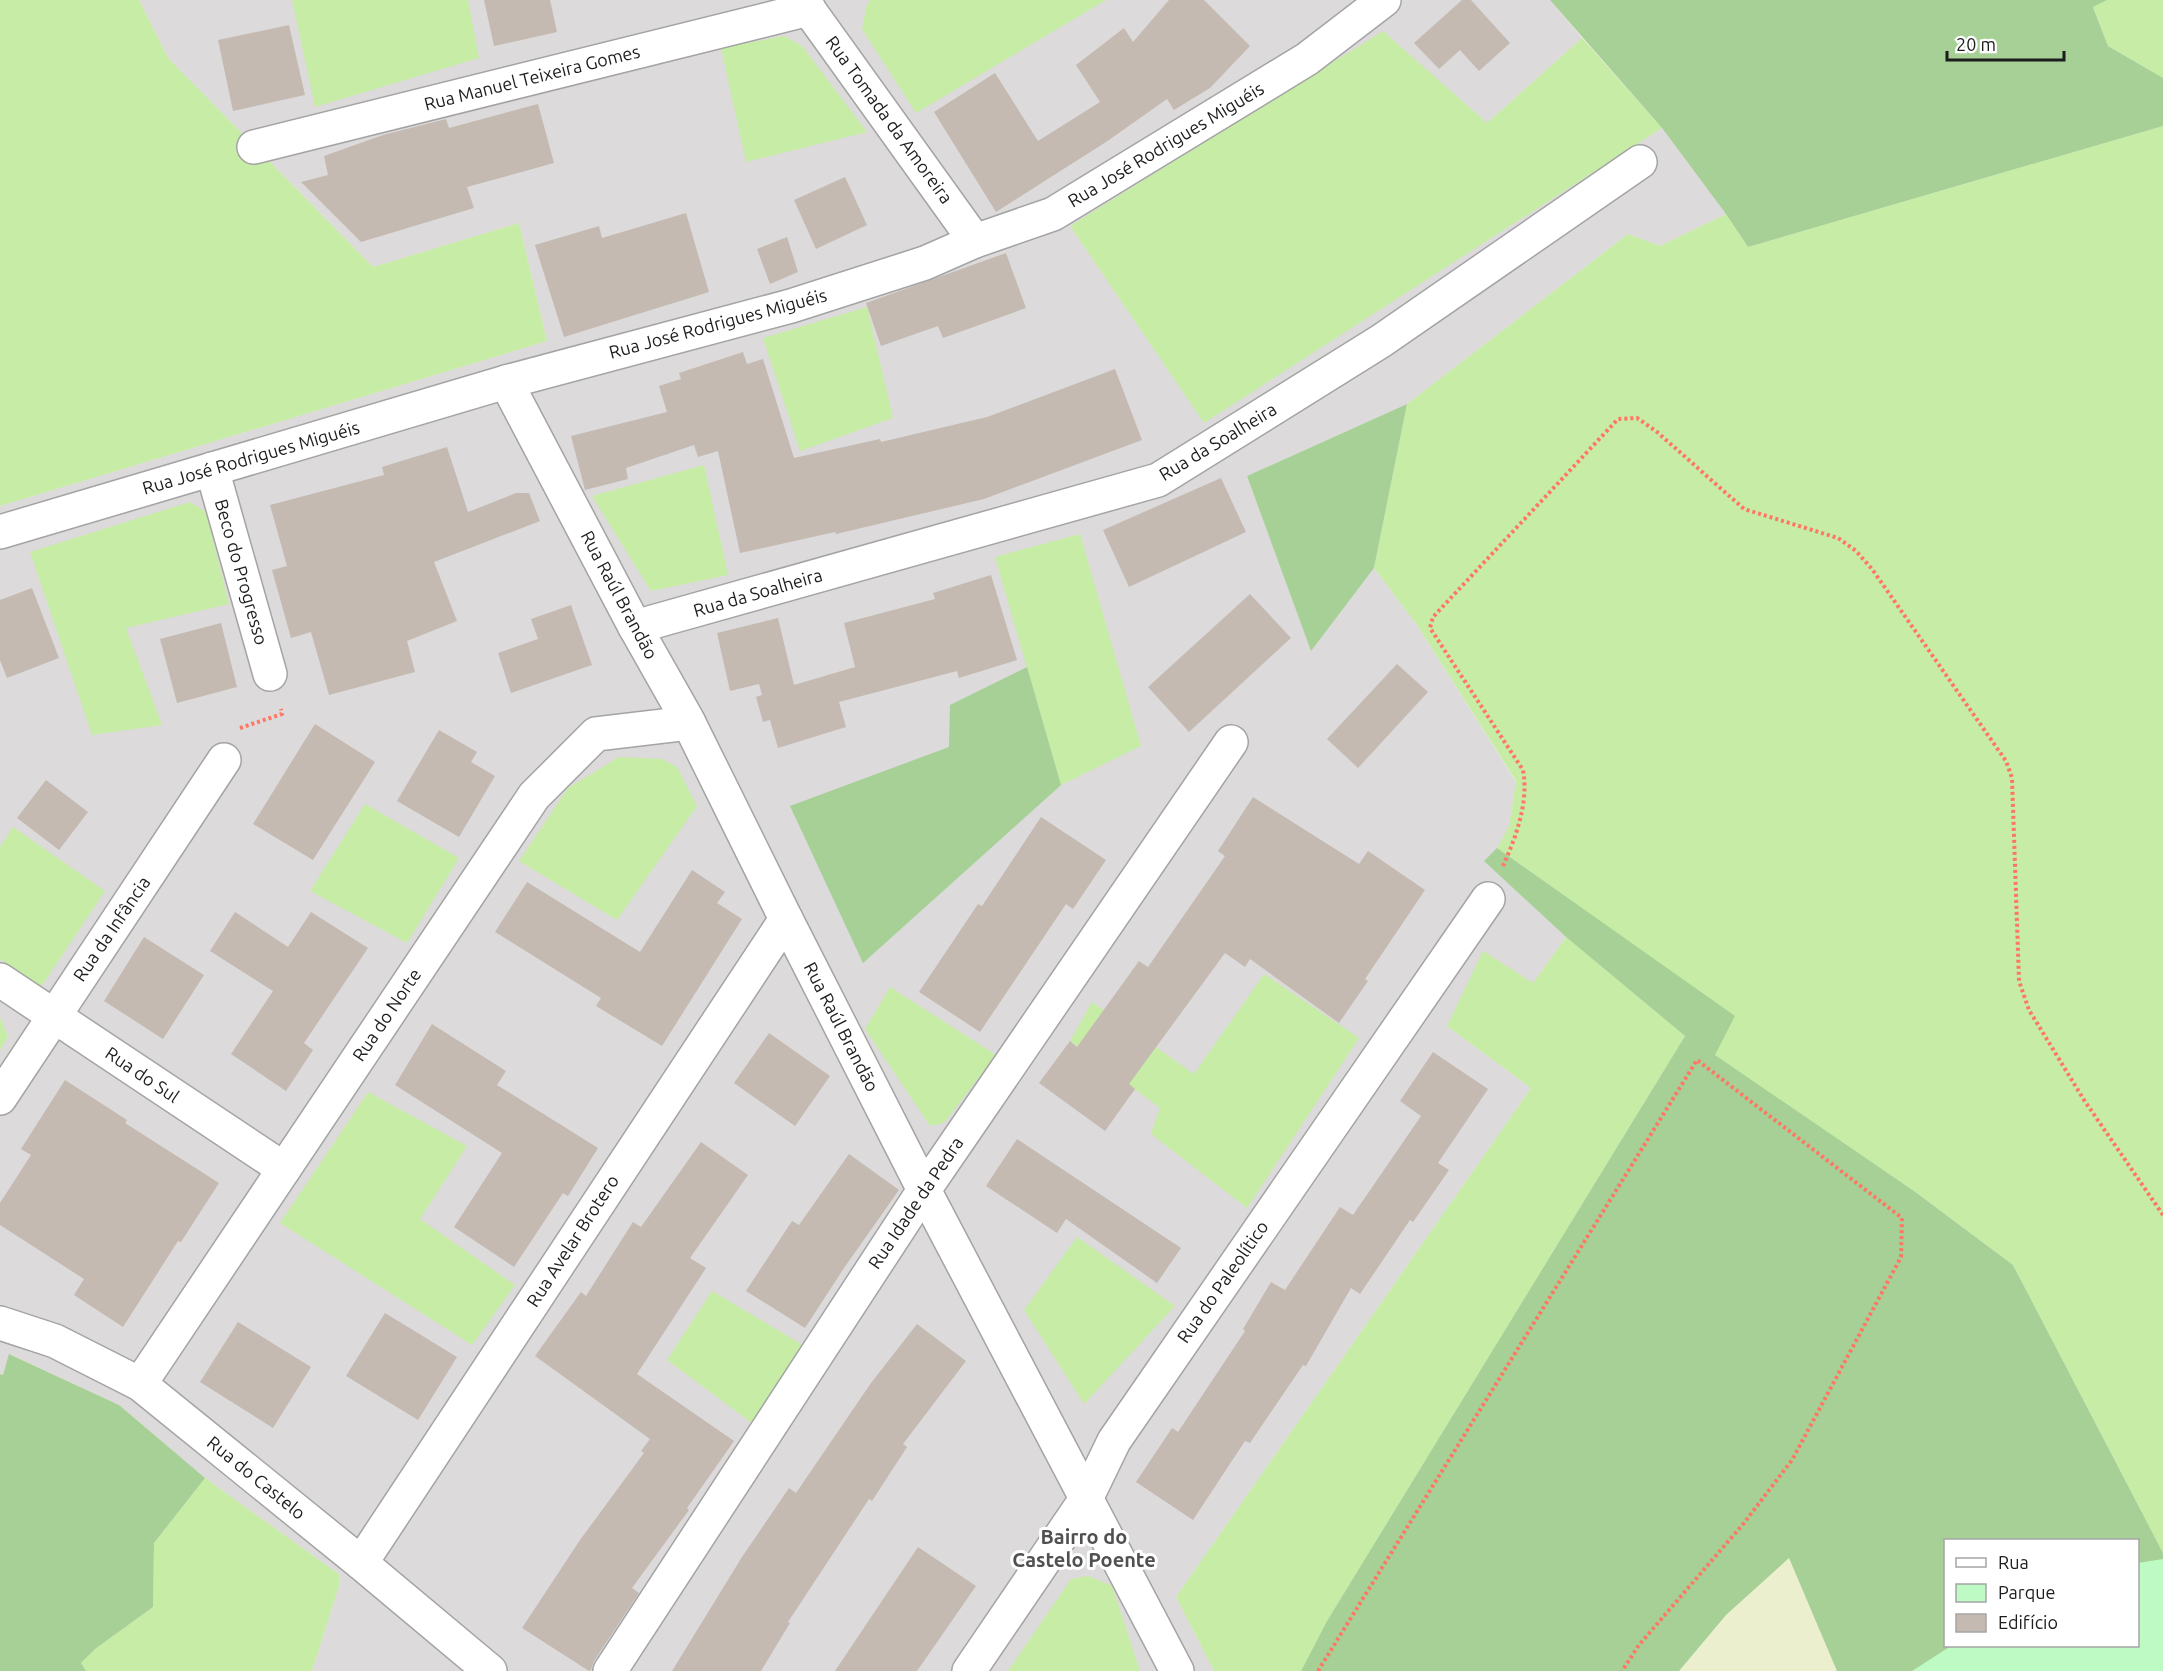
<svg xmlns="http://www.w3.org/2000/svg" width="2163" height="1671" viewBox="0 0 2163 1671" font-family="Ubuntu,sans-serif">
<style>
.residential{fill:#dcdada}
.farmland{fill:#ecefcd}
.grass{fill:#c7eca6}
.forest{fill:#a6d096;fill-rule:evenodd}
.park{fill:#befbc4}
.building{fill:#c4bab2}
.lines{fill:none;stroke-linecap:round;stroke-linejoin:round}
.street-casing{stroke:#a4a4a4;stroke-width:36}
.path{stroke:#ff7764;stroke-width:4;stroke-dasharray:3 3;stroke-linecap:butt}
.street{stroke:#fff;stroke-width:33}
.labels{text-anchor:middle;stroke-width:6;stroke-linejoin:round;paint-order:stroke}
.street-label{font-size:18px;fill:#1d1d1d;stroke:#fff}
.neighbourhood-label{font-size:20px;font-weight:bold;fill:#505050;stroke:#fff}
</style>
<rect width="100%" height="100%" fill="#efebe3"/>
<path class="residential" d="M 139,0 L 1550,0 L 1582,38 L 1487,123 L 1070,226 L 1204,422 L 1662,128 L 1726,214 L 1660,246 L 1628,234 L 1407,404 L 1247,476 L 1311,650 L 1374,568 L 1417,625 L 1516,782 L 1509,826 L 1489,865 L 1566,937 L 1533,983 L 1447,1026 L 1531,1088 L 1176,1597 L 1214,1671 L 312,1671 L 339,1586 L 340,1575 L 205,1478 L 119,1405 L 10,1354 L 3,1375 L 0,1374 L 0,1050 L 8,1037 L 0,1017 L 0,506 L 547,341 L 519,223 L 373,267 L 168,58 Z"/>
<path class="farmland" d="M 1789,1557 L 1837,1671 L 1679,1671 L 1726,1615 Z"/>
<g class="grass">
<path d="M 0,0 L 139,0 L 168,58 L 373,267 L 519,223 L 547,341 L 0,506 Z"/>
<path d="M 292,0 L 468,0 L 479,58 L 315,107 Z"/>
<path d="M 871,0 L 1106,0 L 916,113 L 862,29 L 867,4 Z"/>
<path d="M 2107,0 L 2163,0 L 2163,78 L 2108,46 L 2093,6 Z"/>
<path d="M 1383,31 L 1487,123 L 1582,38 L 1662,128 L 1204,423 L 1070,226 Z"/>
<path d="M 784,36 L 802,46 L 867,132 L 746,162 L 721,48 Z"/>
<path d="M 2163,126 L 2163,1553 L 2013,1265 L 1914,1191 L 1714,1055 L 1734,1016 L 1497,848 L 1509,826 L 1516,781 L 1417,625 L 1374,568 L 1407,404 L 1628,234 L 1660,246 L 1726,214 L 1748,247 Z"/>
<path d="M 867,307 L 893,418 L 800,451 L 763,338 Z"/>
<path d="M 704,465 L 728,575 L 651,591 L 592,496 Z"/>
<path d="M 190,502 L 206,512 L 229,604 L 126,628 L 162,725 L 92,735 L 30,552 Z"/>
<path d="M 1080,534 L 1141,746 L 1061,785 L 995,557 Z"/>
<path d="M 619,757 L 662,759 L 677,767 L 697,806 L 617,920 L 519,861 L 568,788 Z"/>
<path d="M 365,804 L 459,858 L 407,943 L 310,891 Z"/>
<path d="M 13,827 L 105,891 L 41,987 L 0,959 L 0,847 Z"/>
<path d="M 1566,937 L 1685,1036 L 1327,1621 L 1301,1671 L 1214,1671 L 1176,1597 L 1531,1088 L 1447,1026 L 1483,951 L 1533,983 Z"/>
<path d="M 1264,974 L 1359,1038 L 1247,1208 L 1151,1134 L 1160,1108 L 1070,1041 L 1092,1002 L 1194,1074 Z"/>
<path d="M 890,987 L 996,1055 L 944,1123 L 930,1126 L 865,1029 Z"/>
<path d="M 0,1017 L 8,1037 L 0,1050 Z"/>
<path d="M 368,1092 L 467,1146 L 420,1219 L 515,1285 L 472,1345 L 280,1223 Z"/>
<path d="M 1077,1237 L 1175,1306 L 1084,1404 L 1024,1310 Z"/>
<path d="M 712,1291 L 806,1347 L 756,1426 L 667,1360 Z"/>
<path d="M 205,1478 L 340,1575 L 339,1586 L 312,1671 L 86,1671 L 81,1663 L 95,1649 L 153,1607 L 154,1543 Z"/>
<path d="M 1088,1576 L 1112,1586 L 1140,1671 L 1008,1671 L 1071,1579 Z"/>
</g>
<g class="forest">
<path d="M 1550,0 L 2107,0 L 2093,7 L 2108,46 L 2163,78 L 2163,126 L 1748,247 L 1726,214 L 1662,128 Z"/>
<path d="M 1407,404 L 1374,568 L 1311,651 L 1247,476 Z"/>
<path d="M 1027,667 L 1061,785 L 863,963 L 790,806 L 949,747 L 950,705 Z"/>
<path d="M 1497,848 L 1735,1016 L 1715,1055 L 1914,1191 L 2013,1265 L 2163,1553 L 2163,1624 L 2150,1671 L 1837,1671 L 1789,1558 L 1726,1615 L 1679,1671 L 1301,1671 L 1327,1621 L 1685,1036 L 1566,937 L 1484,861 ZM 1946,1540 L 2138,1540 L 2138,1646 L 1946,1646 Z"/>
<path d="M 9,1354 L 119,1405 L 205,1478 L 154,1543 L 153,1607 L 95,1649 L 81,1663 L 86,1671 L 0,1671 L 0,1374 L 3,1375 Z"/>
</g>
<path class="park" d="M 2163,1559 L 2163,1671 L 1912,1671 L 1951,1646 L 2138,1646 L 2138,1563 Z"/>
<g class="building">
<path d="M 484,0 L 550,0 L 557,32 L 494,46 Z"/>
<path d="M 1169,0 L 1204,0 L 1250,46 L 1210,88 L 1174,110 L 1167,99 L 1106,142 L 996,212 L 934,112 L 995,73 L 1038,141 L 1100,102 L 1076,65 L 1124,28 L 1133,42 Z"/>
<path d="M 1462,0 L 1471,0 L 1510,43 L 1479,71 L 1460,50 L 1439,69 L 1414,43 Z"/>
<path d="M 289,25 L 305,95 L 233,111 L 218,40 Z"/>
<path d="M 538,104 L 554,163 L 467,187 L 474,208 L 361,242 L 301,182 L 328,175 L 324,156 L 383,135 L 446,119 L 449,128 Z"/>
<path d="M 845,177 L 867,225 L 816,249 L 794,200 Z"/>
<path d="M 686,213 L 709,292 L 564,337 L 535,245 L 599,226 L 602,238 Z"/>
<path d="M 787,237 L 798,272 L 770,284 L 757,249 Z"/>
<path d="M 1006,253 L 1026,308 L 943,338 L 938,326 L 881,346 L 866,303 Z"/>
<path d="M 743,352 L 747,364 L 763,359 L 794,458 L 880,439 L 881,442 L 987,417 L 1115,369 L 1142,440 L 984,499 L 836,534 L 835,532 L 740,553 L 718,451 L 698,457 L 694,445 L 626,468 L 628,479 L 585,490 L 571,436 L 667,412 L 659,386 L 681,379 L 679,373 Z"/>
<path d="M 447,447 L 468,512 L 516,493 L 529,493 L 540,521 L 434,562 L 457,621 L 407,641 L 415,672 L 329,695 L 311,632 L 291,638 L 272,570 L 287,566 L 270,505 L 384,475 L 382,467 Z"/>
<path d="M 1221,478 L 1246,532 L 1129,587 L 1103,530 Z"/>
<path d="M 991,575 L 1017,660 L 959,678 L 957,671 L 839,702 L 846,727 L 778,748 L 770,720 L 763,722 L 756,697 L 762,695 L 759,684 L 730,691 L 717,633 L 778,618 L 794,685 L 855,667 L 844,623 L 935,599 L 933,593 Z"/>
<path d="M 32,588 L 59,658 L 7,678 L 0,660 L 0,600 Z"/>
<path d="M 1250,594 L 1291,638 L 1189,732 L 1148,687 Z"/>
<path d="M 571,605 L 592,665 L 511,693 L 498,653 L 538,639 L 531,619 Z"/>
<path d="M 221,623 L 237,687 L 177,703 L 160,639 Z"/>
<path d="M 1397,664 L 1428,692 L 1358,768 L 1327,739 Z"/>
<path d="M 315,724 L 375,762 L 313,860 L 253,824 Z"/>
<path d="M 439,730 L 477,752 L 471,762 L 495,776 L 459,837 L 397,801 Z"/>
<path d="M 46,780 L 88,812 L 59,850 L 17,818 Z"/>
<path d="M 1253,797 L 1359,864 L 1368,851 L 1425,890 L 1365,979 L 1368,981 L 1339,1023 L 1250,959 L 1245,967 L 1225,953 L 1129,1084 L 1135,1089 L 1105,1131 L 1039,1083 L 1070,1041 L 1077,1047 L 1139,961 L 1148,967 L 1225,856 L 1218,851 Z"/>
<path d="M 1041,817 L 1106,860 L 1073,909 L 1066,904 L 980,1032 L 919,992 L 978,904 L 982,906 Z"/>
<path d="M 692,870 L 725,892 L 717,903 L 742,919 L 662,1046 L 596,1006 L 601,998 L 495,932 L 527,882 L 640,952 Z"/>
<path d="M 235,912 L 288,947 L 311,912 L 368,948 L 304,1043 L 313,1050 L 286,1091 L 231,1054 L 273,991 L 210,951 Z"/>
<path d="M 144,937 L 204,975 L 163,1039 L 104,1001 Z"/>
<path d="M 432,1024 L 506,1071 L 497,1085 L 598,1148 L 568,1196 L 563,1193 L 514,1267 L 454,1227 L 502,1153 L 395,1085 Z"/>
<path d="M 769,1033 L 830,1076 L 795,1126 L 734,1083 Z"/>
<path d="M 1433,1052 L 1488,1089 L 1438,1163 L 1449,1170 L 1413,1222 L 1410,1220 L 1360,1294 L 1351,1288 L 1306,1366 L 1303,1365 L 1250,1443 L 1245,1441 L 1193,1520 L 1136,1482 L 1172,1428 L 1178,1432 L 1245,1331 L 1243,1329 L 1271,1282 L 1285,1290 L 1340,1207 L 1353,1215 L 1421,1116 L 1400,1101 Z"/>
<path d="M 65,1080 L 127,1120 L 125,1123 L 219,1183 L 181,1242 L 178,1241 L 123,1327 L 74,1295 L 84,1279 L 0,1225 L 0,1203 L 31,1155 L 21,1149 Z"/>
<path d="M 1017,1139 L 1181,1248 L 1157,1283 L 1066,1219 L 1057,1233 L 986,1186 Z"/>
<path d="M 701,1142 L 748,1175 L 690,1258 L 706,1268 L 637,1374 L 734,1441 L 687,1508 L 689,1510 L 632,1588 L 639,1593 L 594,1661 L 591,1670 L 589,1671 L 522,1628 L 580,1540 L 644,1453 L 641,1451 L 650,1439 L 535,1356 L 581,1292 L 586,1296 L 633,1222 L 641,1227 Z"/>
<path d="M 849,1154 L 899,1190 L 844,1268 L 805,1328 L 746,1291 L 792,1221 L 799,1225 Z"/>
<path d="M 385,1313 L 457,1357 L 418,1420 L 346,1376 Z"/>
<path d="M 238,1322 L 311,1367 L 273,1428 L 200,1382 Z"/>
<path d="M 917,1324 L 966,1361 L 903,1444 L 907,1447 L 872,1501 L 869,1499 L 788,1622 L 790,1623 L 761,1671 L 672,1671 L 742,1557 L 789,1488 L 796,1493 L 871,1383 Z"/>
<path d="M 918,1547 L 976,1586 L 917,1671 L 835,1671 Z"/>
</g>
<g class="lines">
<g class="street-casing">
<g id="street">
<path d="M 802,0 L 975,241"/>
<path d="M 254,147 L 809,9"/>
<path d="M 506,382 L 635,627 L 687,719 L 786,919 L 924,1190 L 1177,1671"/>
<path d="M 212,469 L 270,674"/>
<path d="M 0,532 L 506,382 L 791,306 L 925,263 L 975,241 L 1053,214 L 1307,59 L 1384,0"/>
<path d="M 635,627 L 1158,480 L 1381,341 L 1640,162"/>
<path d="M 0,980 L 284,1169"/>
<path d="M 0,1098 L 224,760"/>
<path d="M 0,1323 L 55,1341 L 140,1384 L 361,1563 L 490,1671"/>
<path d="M 140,1384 L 534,796 L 596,734 L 689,723"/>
<path d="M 361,1563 L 786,919"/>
<path d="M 610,1671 L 924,1190 L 1231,742"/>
<path d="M 969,1671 L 1086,1499 L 1114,1441 L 1488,899"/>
</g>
</g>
<g class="path">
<path d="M 240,728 L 282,714 L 281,709"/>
<path d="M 1503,866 C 1516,837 1529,802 1523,770 L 1430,628 L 1433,617 L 1618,419 L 1637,418 L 1656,431 L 1744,509 L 1838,538 L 1856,551 L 1872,569 L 2006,761 L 2012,778 L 2019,981 L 2029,1010 L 2084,1100 L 2163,1215"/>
<path d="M 1318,1671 L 1697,1060 L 1902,1218 L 1901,1257 L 1792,1460 L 1744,1523 L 1639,1645 L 1622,1671"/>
</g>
<use href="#street" class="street"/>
</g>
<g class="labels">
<g class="street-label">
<text transform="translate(532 78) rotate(-14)" y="6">Rua Manuel Teixeira Gomes</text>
<text transform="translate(889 120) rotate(54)" y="6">Rua Tomada da Amoreira</text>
<text transform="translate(1166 145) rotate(-31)" y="6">Rua José Rodrigues Miguéis</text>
<text transform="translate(718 324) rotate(-15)" y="6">Rua José Rodrigues Miguéis</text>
<text transform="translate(1218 442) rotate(-31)" y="6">Rua da Soalheira</text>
<text transform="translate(251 458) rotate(-16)" y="6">Rua José Rodrigues Miguéis</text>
<text transform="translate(241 572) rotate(74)" y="6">Beco do Progresso</text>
<text transform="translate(758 593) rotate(-16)" y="6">Rua da Soalheira</text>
<text transform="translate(619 595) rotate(62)" y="6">Rua Raúl Brandão</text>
<text transform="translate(112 929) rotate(-56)" y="6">Rua da Infância</text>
<text transform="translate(387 1015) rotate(-56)" y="6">Rua do Norte</text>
<text transform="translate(841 1027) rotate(63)" y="6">Rua Raúl Brandão</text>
<text transform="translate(142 1075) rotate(34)" y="6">Rua do Sul</text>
<text transform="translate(916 1203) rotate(-56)" y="6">Rua Idade da Pedra</text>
<text transform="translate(573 1241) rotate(-57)" y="6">Rua Avelar Brotero</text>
<text transform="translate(1223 1282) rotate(-55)" y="6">Rua do Paleolítico</text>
<text transform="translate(256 1478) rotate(39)" y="6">Rua do Castelo</text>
</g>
<g class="neighbourhood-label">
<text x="1084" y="1544">Bairro do<tspan x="1084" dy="23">Castelo Poente</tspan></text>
</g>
</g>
<rect x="1944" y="1539" width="195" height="108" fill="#ffffff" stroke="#a5a5a5" stroke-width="1.5"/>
<rect x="1956" y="1558" width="30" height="9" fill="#ffffff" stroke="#a5a5a5" stroke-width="1.5"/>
<text x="1998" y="1569" font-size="18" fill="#1d1d1d">Rua</text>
<rect x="1956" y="1584" width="30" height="18" fill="#befbc4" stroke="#a5a5a5" stroke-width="1.5"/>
<text x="1998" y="1599" font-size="18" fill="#1d1d1d">Parque</text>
<rect x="1956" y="1614" width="30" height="18" fill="#c4bab2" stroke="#a5a5a5" stroke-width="1.5"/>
<text x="1998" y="1629" font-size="18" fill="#1d1d1d">Edifício</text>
<path d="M1947 51v9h117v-9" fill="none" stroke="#1d1d1d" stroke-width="3"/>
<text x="1956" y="51" font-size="18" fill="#1d1d1d" stroke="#ffffff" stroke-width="4.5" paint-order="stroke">20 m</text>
</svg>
